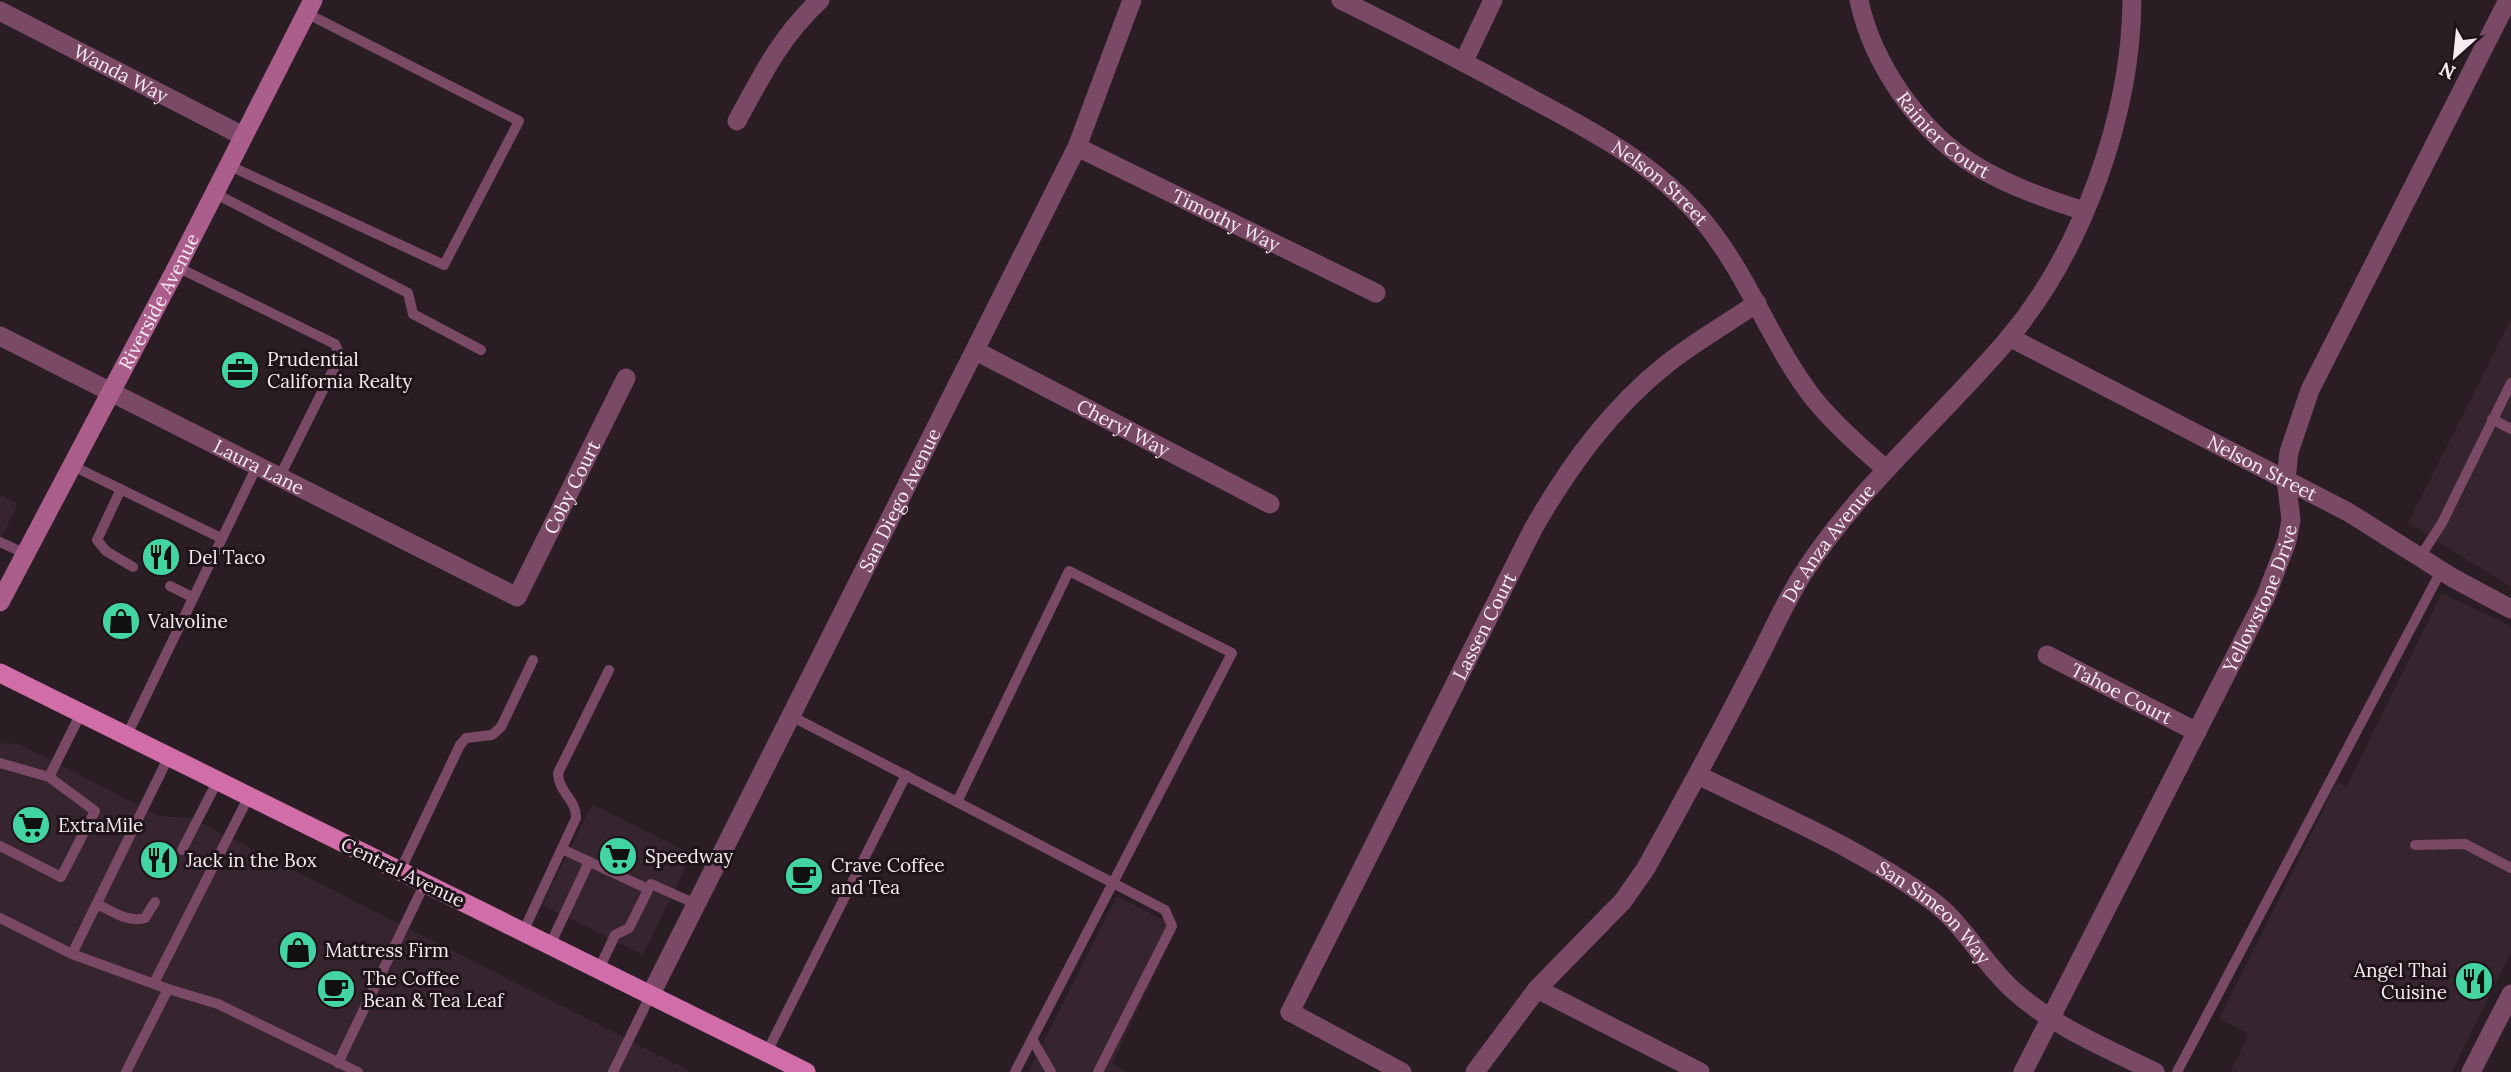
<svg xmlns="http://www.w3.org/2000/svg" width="2511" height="1072" viewBox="0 0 2511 1072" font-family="Lora,serif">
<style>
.built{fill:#36242e}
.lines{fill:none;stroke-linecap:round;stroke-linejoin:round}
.service{stroke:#794965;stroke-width:10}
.minor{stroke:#794965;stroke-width:19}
.tertiary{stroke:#794965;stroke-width:19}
.secondary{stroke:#ab5e8b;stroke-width:19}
.primary{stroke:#d16da8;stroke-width:19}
.labels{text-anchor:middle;stroke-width:6;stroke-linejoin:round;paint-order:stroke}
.street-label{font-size:19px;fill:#f5ecf1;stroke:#20141b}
.poi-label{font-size:19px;fill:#f5ecf1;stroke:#20141b;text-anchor:start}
</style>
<rect width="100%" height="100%" fill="#2a1d24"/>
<g class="built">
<path d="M 2511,319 L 2511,587 L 2408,523 Z"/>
<path d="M 0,494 L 18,504 L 0,541 Z"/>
<path d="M 2442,593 L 2511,626 L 2511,952 L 2452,1072 L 2230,1072 L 2249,1034 L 2219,1019 L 2337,782 L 2346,787 Z"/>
<path d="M 0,743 L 19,744 L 160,816 L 191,818 L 692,1072 L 0,1072 Z"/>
<path d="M 592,804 L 692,854 L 643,955 L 542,905 Z"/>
<path d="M 1117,896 L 1177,927 L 1112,1064 L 1127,1072 L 1028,1072 Z"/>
</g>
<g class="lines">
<g class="service">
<path d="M 228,165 L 444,265 L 519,121 L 306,13"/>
<path d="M 214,193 L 408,293 L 413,314 L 481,350"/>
<path d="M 177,267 L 335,344 L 340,356 L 279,478"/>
<path d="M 2492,419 L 2511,429"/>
<path d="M 73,466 L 221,538"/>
<path d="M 121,489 L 97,540 L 106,551 L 133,567"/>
<path d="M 0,542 L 26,554"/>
<path d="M 2420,557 L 2442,523 L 2511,383"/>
<path d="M 170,586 L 192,597"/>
<path d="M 791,716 L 957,802 L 1069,571 L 1232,653 L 1015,1072"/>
<path d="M 127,735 L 257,466"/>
<path d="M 0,763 L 49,777 L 95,811 L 61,877 L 0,846"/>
<path d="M 49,777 L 81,713"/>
<path d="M 957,802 L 1165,910 L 1172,926 L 1098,1072"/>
<path d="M 2415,845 L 2465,844 L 2511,868"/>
<path d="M 562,849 L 648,889"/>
<path d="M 182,850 L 218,780"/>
<path d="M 400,871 L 460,745 L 466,738 L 492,735 L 501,727 L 533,660"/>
<path d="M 97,904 C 112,911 127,923 145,918 L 155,902"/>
<path d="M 0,918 L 72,954 L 168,989 L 126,1072"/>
<path d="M 523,932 L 576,818 C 577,800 558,792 558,773 L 609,670"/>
<path d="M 550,945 L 589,862"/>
<path d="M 72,954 L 169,756"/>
<path d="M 599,969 L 615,935 L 629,928 L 651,884 L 696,904"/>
<path d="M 154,983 L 249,796"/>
<path d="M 168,989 L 218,1004 L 358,1072"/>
<path d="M 1032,1039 L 1051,1072"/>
<path d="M 767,1052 L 906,775"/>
<path d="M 338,1063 L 425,883"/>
<path d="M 613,1072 L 651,994"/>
<path d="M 2177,1072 L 2441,571"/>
</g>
<g class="minor">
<path id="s1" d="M 1859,0 C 1872,63 1920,133 1976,166 C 2009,186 2047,199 2084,211"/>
<path id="s2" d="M 0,11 L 243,136"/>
<path d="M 1464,61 L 1493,0"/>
<path d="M 737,121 C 762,75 781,36 820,0"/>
<path id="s3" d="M 1077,147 L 1376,293"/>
<path id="s4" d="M 0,336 L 517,597 L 626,378"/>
<path id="s5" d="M 976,351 L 1270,504"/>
<path id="s6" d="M 2047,655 L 2197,732"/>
<path d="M 1537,989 L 1700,1072"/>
<path id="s7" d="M 1290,1012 L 1533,529 C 1569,466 1611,408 1668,363 C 1696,341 1728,323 1757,303"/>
<path d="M 1290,1012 L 1402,1072"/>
<path id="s8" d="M 2023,1072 L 2266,596 L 2287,541 L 2291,520 L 2286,479 L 2289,452 L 2310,390 L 2508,0"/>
</g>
<g class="tertiary">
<path id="s9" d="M 1341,0 C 1406,32 1470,65 1534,100 C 1598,134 1658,166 1705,223 C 1749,277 1771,344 1814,399 C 1835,425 1860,447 1886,469"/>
<path id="s10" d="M 2009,337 L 2348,512 L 2453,578 L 2511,609"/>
<path id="s11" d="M 1698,775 C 1776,814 1860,848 1931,900 C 1964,924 1983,963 2013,990 C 2054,1027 2106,1048 2155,1072"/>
<path id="s12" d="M 651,994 L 1077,147 L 1132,0"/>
<path id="s13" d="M 1475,1072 L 1537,989 L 1623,901 L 1646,868 C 1683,802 1719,735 1754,667 C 1771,635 1786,599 1806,569 C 1863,483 1943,416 2009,338 C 2083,249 2131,115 2132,0"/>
<path d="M 2471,1072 L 2511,994"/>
</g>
<path class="secondary" id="s14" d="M 0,602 L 177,267 L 313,0"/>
<path class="primary" d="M 0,673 L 806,1072"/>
</g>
<defs>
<g id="office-disc" transform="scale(2.0125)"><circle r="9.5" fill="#42d4a1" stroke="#20141b"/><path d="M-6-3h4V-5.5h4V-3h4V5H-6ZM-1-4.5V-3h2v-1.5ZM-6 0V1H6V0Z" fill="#111"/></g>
<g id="restaurant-disc" transform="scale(2.0125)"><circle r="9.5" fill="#42d4a1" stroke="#20141b"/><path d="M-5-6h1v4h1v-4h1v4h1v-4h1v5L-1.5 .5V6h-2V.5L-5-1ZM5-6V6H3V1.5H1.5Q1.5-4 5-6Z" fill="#111"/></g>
<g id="shop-disc" transform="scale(2.0125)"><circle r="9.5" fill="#42d4a1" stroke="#20141b"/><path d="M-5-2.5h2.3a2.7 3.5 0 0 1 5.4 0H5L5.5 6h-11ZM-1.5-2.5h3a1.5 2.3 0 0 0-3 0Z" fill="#111"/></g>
<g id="supermarket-disc" transform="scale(2.0125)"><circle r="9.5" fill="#42d4a1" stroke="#20141b"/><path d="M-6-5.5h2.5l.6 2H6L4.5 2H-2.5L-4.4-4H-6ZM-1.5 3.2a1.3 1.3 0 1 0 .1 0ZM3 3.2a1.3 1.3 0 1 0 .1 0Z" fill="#111"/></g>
<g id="cafe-disc" transform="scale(2.0125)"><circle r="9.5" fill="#42d4a1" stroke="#20141b"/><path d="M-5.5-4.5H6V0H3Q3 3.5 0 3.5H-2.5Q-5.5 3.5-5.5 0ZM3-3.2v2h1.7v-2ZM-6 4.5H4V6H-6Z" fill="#111"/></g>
</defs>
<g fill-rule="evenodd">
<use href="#office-disc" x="240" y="370"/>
<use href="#restaurant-disc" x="161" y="557"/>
<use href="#shop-disc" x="121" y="621"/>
<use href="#supermarket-disc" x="31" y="825"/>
<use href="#supermarket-disc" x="618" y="856"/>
<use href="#restaurant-disc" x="159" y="860"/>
<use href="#cafe-disc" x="804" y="876"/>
<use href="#shop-disc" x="298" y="950"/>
<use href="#restaurant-disc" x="2474" y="981"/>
<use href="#cafe-disc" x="336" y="989"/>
</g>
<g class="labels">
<g class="street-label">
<text dy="7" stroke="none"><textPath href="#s2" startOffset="136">Wanda Way</textPath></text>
<text dy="7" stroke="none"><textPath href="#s1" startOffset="163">Rainier Court</textPath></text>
<text dy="7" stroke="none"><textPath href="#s9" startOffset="369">Nelson Street</textPath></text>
<text dy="7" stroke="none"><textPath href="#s3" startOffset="166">Timothy Way</textPath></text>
<text dy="7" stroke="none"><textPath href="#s14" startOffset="340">Riverside Avenue</textPath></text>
<text dy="7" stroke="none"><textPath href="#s5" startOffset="166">Cheryl Way</textPath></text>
<text dy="7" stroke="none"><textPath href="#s4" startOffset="290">Laura Lane</textPath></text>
<text dy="7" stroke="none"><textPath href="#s10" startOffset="285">Nelson Street</textPath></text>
<text dy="7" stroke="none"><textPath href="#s4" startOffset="702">Coby Court</textPath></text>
<text dy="7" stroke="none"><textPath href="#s12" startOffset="553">San Diego Avenue</textPath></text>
<text dy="7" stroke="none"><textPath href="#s13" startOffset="640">De Anza Avenue</textPath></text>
<text dy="7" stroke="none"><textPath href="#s8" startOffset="530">Yellowstone Drive</textPath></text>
<text dy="7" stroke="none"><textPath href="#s7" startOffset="432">Lassen Court</textPath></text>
<text dy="7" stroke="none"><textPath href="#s6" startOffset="84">Tahoe Court</textPath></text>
<text transform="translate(403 872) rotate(26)" y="7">Central Avenue</text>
<text dy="7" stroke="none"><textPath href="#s11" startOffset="275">San Simeon Way</textPath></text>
</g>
<g class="poi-label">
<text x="267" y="366">Prudential<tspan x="267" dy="22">California Realty</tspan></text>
<text x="188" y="564">Del Taco</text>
<text x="148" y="628">Valvoline</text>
<text x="58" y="832">ExtraMile</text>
<text x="645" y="863">Speedway</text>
<text x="186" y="867">Jack in the Box</text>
<text x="831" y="872">Crave Coffee<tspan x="831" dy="22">and Tea</tspan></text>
<text x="325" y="957">Mattress Firm</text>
<text x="2447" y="977" text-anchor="end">Angel Thai<tspan x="2447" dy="22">Cuisine</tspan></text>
<text x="363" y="985">The Coffee<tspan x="363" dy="22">Bean &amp; Tea Leaf</tspan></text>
</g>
</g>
<g transform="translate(2455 56) rotate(207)" stroke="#20141b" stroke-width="5" paint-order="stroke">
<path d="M0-5L12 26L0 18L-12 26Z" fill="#f5ecf1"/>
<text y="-10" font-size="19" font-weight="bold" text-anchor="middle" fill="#f5ecf1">N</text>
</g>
</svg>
